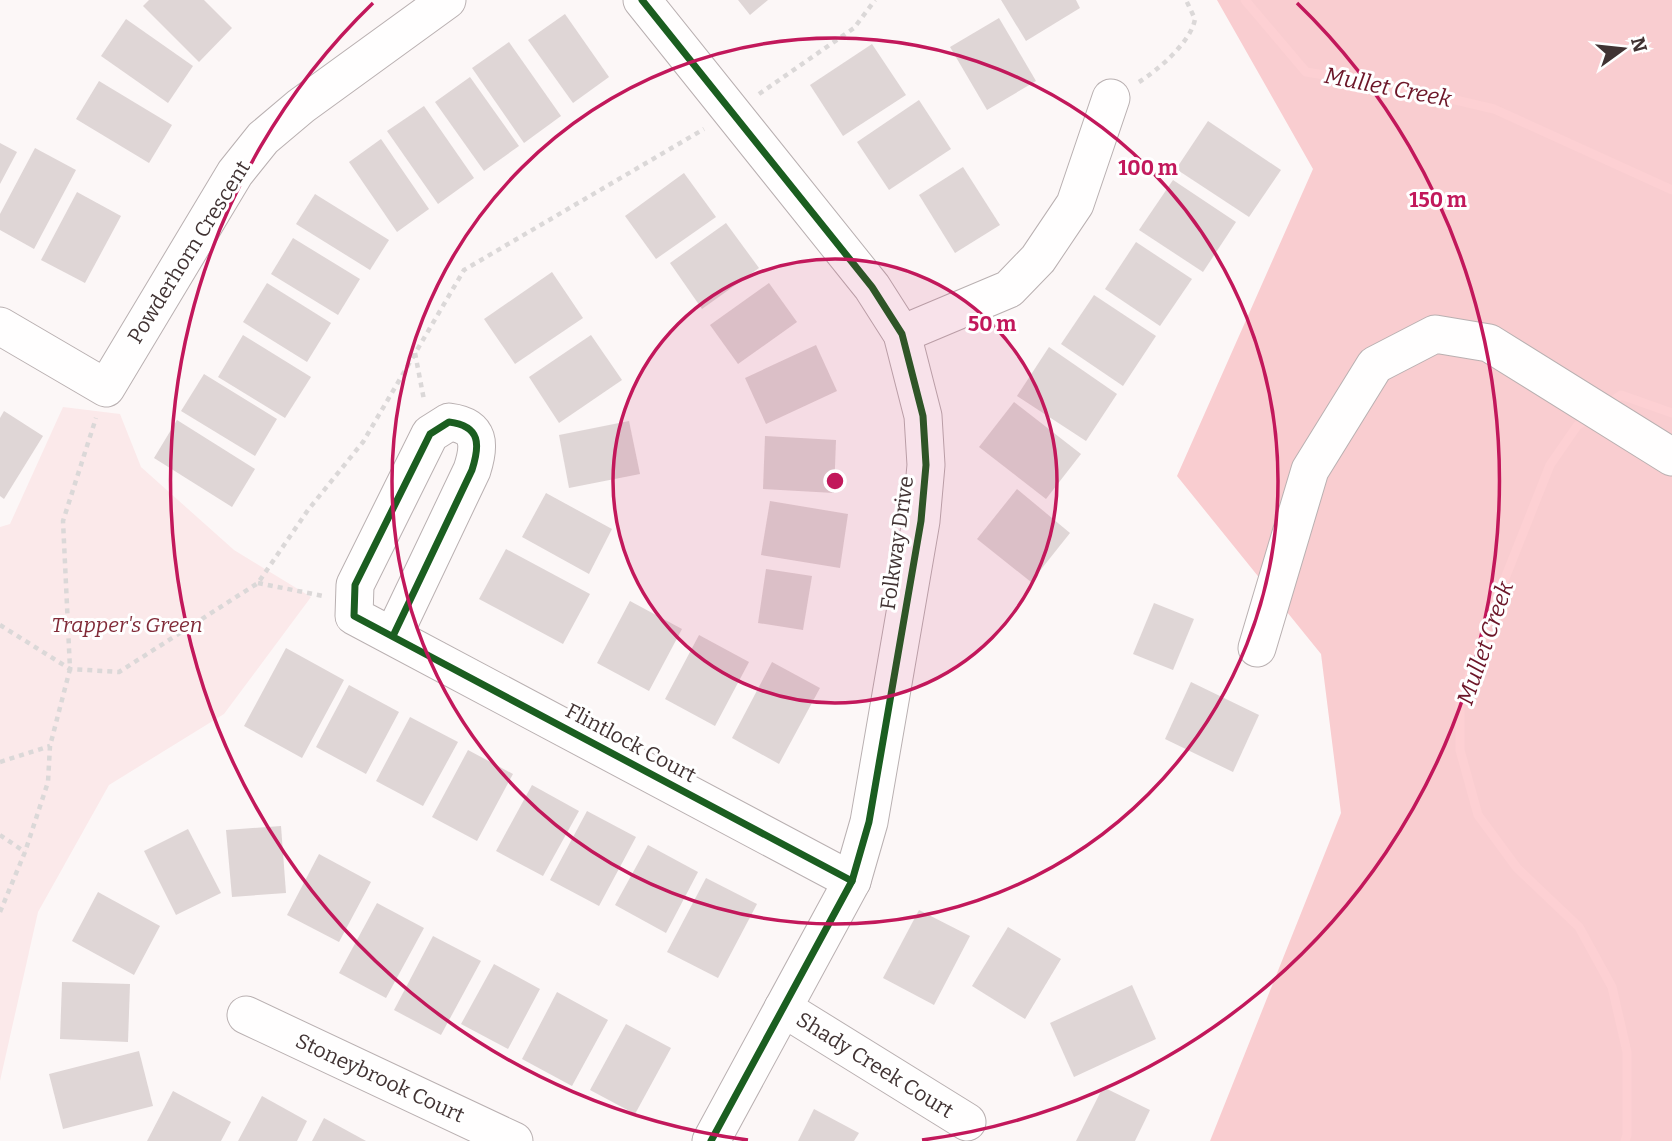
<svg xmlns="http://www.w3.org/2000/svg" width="1672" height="1141" viewBox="0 0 1672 1141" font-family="Bitter,serif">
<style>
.green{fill:#fbe9ea}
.forest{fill:#f9cdd0}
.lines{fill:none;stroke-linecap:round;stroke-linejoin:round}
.stream{stroke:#fdd0d3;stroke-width:9}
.building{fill:#dfd6d6}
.minor-casing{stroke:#b9b0b1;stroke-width:39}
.path{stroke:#dbd8d8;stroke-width:4.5;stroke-dasharray:5 5;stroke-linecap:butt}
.minor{stroke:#fffefe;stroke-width:37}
.cycleway-casing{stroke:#fff;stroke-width:11}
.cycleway{stroke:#1b5e20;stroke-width:7}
.ring{fill:none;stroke:#c2185b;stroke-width:3.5}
.labels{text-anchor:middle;stroke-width:6;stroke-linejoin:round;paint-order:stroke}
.street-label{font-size:21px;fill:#413333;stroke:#fff}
.park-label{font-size:21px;font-style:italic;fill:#812b38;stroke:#fff}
.water-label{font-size:23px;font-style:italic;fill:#6c1628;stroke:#fff}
.centre{fill:#c2185b;stroke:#fff;stroke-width:3.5}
.ring-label{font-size:21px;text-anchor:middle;font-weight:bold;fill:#c2185b;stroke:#fff;stroke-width:6;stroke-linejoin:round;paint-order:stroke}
</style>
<rect width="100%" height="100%" fill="#fcf7f7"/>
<path class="green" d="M 63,407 L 120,414 L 141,467 L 234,550 L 311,597 L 224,714 L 109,785 L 38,912 L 0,1081 L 0,527 L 10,524 Z"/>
<path class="forest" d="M 1217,0 L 1672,0 L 1672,1141 L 1210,1141 L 1341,813 L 1321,654 L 1177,476 L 1313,169 Z"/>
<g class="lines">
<g class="stream">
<path d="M 1245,0 L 1306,72 L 1400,87 L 1494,109 L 1672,190"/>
<path d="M 1607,405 L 1621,395 L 1672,413"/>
<path d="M 1590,417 L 1577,426 L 1550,465 L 1494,606 L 1460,701 L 1460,750 L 1478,815 L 1517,868 L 1579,927 L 1612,987 L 1627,1052 L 1627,1135 L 1625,1141"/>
</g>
</g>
<g class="building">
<path d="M 149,0 L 204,0 L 232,28 L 199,62 L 143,6 Z"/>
<path d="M 738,0 L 768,0 L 750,15 Z"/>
<path d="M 1001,0 L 1076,0 L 1080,8 L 1026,41 Z"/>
<path d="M 565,14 L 609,77 L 573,103 L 528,40 Z"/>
<path d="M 999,18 L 1036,81 L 987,110 L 950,47 Z"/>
<path d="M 126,19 L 193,66 L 168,103 L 101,56 Z"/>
<path d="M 509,42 L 561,116 L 524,143 L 472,68 Z"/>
<path d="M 872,44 L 906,95 L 843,136 L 810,85 Z"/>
<path d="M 470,77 L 519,146 L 484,171 L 435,102 Z"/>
<path d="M 99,81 L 172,125 L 149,163 L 76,119 Z"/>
<path d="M 919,100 L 951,149 L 889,190 L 857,142 Z"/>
<path d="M 424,106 L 474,178 L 438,204 L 387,131 Z"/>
<path d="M 1208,121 L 1281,170 L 1249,217 L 1176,169 Z"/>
<path d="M 381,139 L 429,209 L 397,232 L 349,162 Z"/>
<path d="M 0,143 L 17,152 L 0,184 Z"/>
<path d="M 35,148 L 76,170 L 34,249 L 0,230 L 0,214 Z"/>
<path d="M 963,167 L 1000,225 L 955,253 L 919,195 Z"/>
<path d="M 684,173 L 716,217 L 656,259 L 625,216 Z"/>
<path d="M 1173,180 L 1236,222 L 1203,272 L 1139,230 Z"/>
<path d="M 77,192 L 121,216 L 85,283 L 41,260 Z"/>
<path d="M 315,194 L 389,240 L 370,270 L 296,224 Z"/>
<path d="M 726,223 L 759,268 L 702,309 L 670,263 Z"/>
<path d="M 293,238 L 360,279 L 338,315 L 271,274 Z"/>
<path d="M 1136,242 L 1192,279 L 1160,326 L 1105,289 Z"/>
<path d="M 552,272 L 583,318 L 515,364 L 484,319 Z"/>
<path d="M 267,283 L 331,323 L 307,362 L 243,322 Z"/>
<path d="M 769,283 L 797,322 L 738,364 L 710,325 Z"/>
<path d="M 1094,295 L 1156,336 L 1123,386 L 1061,344 Z"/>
<path d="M 243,335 L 311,377 L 285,418 L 218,377 Z"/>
<path d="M 591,335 L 622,380 L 559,423 L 529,377 Z"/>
<path d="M 816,345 L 837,391 L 766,424 L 745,378 Z"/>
<path d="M 1049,347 L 1117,394 L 1086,441 L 1017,396 Z"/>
<path d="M 204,374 L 277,419 L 255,456 L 181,411 Z"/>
<path d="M 1014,402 L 1081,454 L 1046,499 L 979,447 Z"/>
<path d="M 4,411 L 43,436 L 4,499 L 0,496 L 0,418 Z"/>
<path d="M 177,420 L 255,469 L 232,507 L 154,458 Z"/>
<path d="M 629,421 L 640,474 L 569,488 L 559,435 Z"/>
<path d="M 765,436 L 836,440 L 834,493 L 763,489 Z"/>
<path d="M 1017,489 L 1070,533 L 1031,582 L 977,539 Z"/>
<path d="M 546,493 L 612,529 L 589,574 L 522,537 Z"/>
<path d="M 770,501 L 848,514 L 840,568 L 761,555 Z"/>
<path d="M 506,549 L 590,594 L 563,644 L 479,599 Z"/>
<path d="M 766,569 L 812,576 L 803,630 L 758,623 Z"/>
<path d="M 630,601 L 682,629 L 649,691 L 597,663 Z"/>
<path d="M 1154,603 L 1194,619 L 1173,670 L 1133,654 Z"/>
<path d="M 699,635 L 749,662 L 715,726 L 665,699 Z"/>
<path d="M 286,648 L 344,680 L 302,758 L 244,726 Z"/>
<path d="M 772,662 L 820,688 L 779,764 L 732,738 Z"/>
<path d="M 1191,682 L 1259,715 L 1233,772 L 1165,739 Z"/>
<path d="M 349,685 L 399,712 L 366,774 L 316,747 Z"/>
<path d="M 410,717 L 458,742 L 423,806 L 376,781 Z"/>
<path d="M 468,750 L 513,774 L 477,841 L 432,817 Z"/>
<path d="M 532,785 L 579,811 L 543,876 L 496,851 Z"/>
<path d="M 587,811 L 636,837 L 599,906 L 550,880 Z"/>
<path d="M 281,826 L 286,893 L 232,897 L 226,830 Z"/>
<path d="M 188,829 L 221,893 L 176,915 L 144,851 Z"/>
<path d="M 648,845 L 698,872 L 666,933 L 615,905 Z"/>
<path d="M 319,854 L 371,882 L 339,942 L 287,915 Z"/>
<path d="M 706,878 L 757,904 L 718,978 L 667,952 Z"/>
<path d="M 98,892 L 160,926 L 134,975 L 72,941 Z"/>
<path d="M 377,903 L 424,928 L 386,998 L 339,973 Z"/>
<path d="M 919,910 L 970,936 L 934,1005 L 883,978 Z"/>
<path d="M 1008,927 L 1061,959 L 1025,1019 L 972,986 Z"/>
<path d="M 433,936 L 481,961 L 441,1035 L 394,1010 Z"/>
<path d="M 494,964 L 540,989 L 508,1049 L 461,1024 Z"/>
<path d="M 62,982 L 130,984 L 128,1042 L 60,1039 Z"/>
<path d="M 1132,985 L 1156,1039 L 1074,1077 L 1050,1023 Z"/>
<path d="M 557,992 L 608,1020 L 572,1086 L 522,1059 Z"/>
<path d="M 626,1024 L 671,1048 L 635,1114 L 590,1090 Z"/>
<path d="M 139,1051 L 153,1106 L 63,1129 L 49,1074 Z"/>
<path d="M 1103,1087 L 1150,1110 L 1135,1141 L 1076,1141 Z"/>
<path d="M 173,1091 L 231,1122 L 221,1141 L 147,1141 Z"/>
<path d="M 262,1096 L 307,1121 L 297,1141 L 238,1141 Z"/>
<path d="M 814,1109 L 859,1133 L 854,1141 L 798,1141 Z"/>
<path d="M 324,1118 L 366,1141 L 312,1141 Z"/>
</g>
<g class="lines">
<g class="minor-casing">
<g id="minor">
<path d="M 642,0 L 872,287 L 902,334 L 923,416 L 926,465 L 921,521 L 869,822 L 852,881 L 711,1141"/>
<path d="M 0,326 L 106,388 L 235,173 L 263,138 L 301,106 L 447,0"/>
<path d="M 902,334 L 1009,289 L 1038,259 L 1075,204 L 1111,98"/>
<path d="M 393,636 L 472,470 C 480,445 481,426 449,422 L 430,434 L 355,585 L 354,616 L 852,881"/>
<path d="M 1257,648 L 1310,470 L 1375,365 L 1435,334 L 1489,343 L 1672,457"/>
<path d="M 783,1008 L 967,1122"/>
<path d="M 246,1015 L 514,1141"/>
</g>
</g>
<g class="path">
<path d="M 1139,82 C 1158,70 1191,42 1195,19 L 1186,0"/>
<path d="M 759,94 L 854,28 L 875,0"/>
<path d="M 415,353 L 424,400"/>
<path d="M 258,583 L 323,596"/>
<path d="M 0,625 L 70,669 L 119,672 L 258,583 L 308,510 L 363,442 L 464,270 L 704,129"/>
<path d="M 0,762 L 50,746"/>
<path d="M 0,835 L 25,852"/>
<path d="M 0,912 L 25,852 L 48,782 L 50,746 L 70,669 L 63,521 L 96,418"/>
</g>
<use href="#minor" class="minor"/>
<g class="cycleway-casing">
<g id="cycleway">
<path d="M 642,0 L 872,287 L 902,334 L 923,416 L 926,465 L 921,521 L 869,822 L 852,881 L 711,1141"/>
<path d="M 393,636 L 472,470 C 480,445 481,426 449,422 L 430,434 L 355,585 L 354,616 L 852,881"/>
</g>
</g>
<use href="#cycleway" class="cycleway"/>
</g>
<circle cx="835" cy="481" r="222" fill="#c2185b" fill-opacity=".12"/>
<g class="ring">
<circle cx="835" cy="481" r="222"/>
<circle cx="835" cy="481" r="443"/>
<path d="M748 1140A665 665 0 0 1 373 3M1297 3A665 665 0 0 1 922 1140"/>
</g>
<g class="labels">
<g class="street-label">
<text transform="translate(189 252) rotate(-58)" y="7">Powderhorn Crescent</text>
<text transform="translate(897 543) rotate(-82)" y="7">Folkway Drive</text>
<text transform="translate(631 743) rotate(28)" y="7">Flintlock Court</text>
<text transform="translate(875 1065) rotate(32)" y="7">Shady Creek Court</text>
<text transform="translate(380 1078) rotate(25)" y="7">Stoneybrook Court</text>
</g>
<g class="park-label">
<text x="127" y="632">Trapper's Green</text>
</g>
<g class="water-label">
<text transform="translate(1388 87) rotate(11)" y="8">Mullet Creek</text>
<text transform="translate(1485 643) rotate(-71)" y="8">Mullet Creek</text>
</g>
</g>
<circle cx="835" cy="481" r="10" class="centre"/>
<g class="ring-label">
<text x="1148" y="175">100 m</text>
<text x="1438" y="207">150 m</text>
<text x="992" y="331">50 m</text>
</g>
<g transform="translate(1623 49) rotate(75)" stroke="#ffffff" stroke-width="5" paint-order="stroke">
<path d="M0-5L12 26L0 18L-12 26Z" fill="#413333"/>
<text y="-10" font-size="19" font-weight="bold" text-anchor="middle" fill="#413333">N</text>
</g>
</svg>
